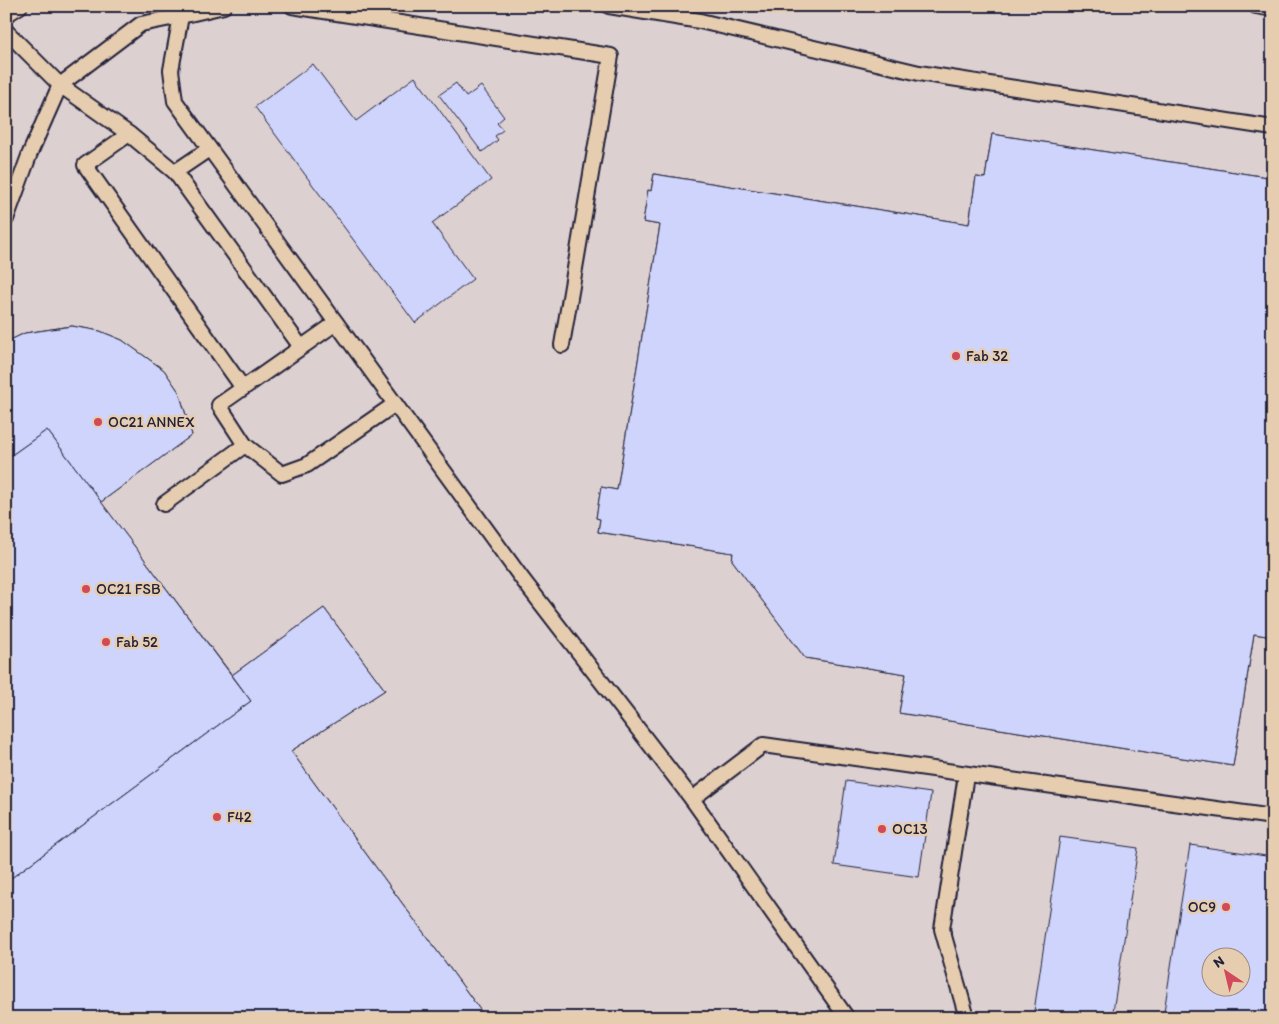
<svg xmlns="http://www.w3.org/2000/svg" width="1279" height="1024" viewBox="0 0 1279 1024" font-family="Itim,sans-serif">
<style>
.built{fill:#dcd0d1;fill-rule:evenodd}
.building{fill:#cfd4fc;stroke:#22223b;fill-rule:evenodd}
.lines{fill:none;stroke-linecap:round;stroke-linejoin:round}
.lane-casing{stroke:#22223b;stroke-width:18}
.lane{stroke:#e7cdaf;stroke-width:14}
.poi-dot{fill:#d1495b;stroke:#e7cdaf;stroke-width:2}
.labels{text-anchor:middle;stroke-width:5;stroke-linejoin:round;paint-order:stroke}
.poi-label{font-size:15px;fill:#22223b;stroke:#e7cdaf;text-anchor:start}
</style>
<rect width="100%" height="100%" fill="#e2cebe"/>
<filter id="ink" filterUnits="userSpaceOnUse"><feTurbulence type="fractalNoise" baseFrequency=".02" numOctaves="2"/><feDisplacementMap in="SourceGraphic" scale="10" xChannelSelector="R" yChannelSelector="G"/><feConvolveMatrix kernelMatrix="1 2 1 2 8 2 1 2 1" color-interpolation-filters="sRGB"/></filter>
<g filter="url(#ink)">
<path class="built" d="M 6,6 L 1273,6 L 1273,1018 L 6,1018 ZM 1212,956 L 1242,956 L 1242,986 L 1212,986 Z"/>
<g class="building">
<path d="M 313,64 L 356,121 L 415,77 L 491,180 L 432,223 L 473,279 L 415,323 L 255,107 Z"/>
<path d="M 456,83 L 466,97 L 481,86 L 504,117 L 497,123 L 503,130 L 495,136 L 498,140 L 482,152 L 439,95 Z"/>
<path d="M 992,134 L 1273,178 L 1273,637 L 1254,634 L 1233,766 L 899,713 L 906,674 L 805,658 L 732,560 L 733,553 L 598,532 L 600,519 L 596,518 L 601,487 L 617,490 L 660,225 L 643,222 L 648,190 L 651,191 L 654,174 L 969,224 L 976,177 L 985,178 Z"/>
<path d="M 992,134 L 1273,178 L 1273,637 L 1254,634 L 1233,766 L 899,713 L 906,674 L 805,658 L 732,560 L 733,553 L 598,532 L 600,519 L 596,518 L 601,487 L 617,490 L 660,225 L 643,222 L 648,190 L 651,191 L 654,174 L 969,224 L 976,177 L 985,178 Z"/>
<path d="M 72,326 L 100,331 L 122,340 L 164,370 L 179,392 L 192,435 L 101,502 L 232,675 L 324,608 L 385,690 L 291,751 L 486,1018 L 6,1018 L 6,342 L 25,333 Z"/>
<path d="M 72,326 L 100,331 L 122,340 L 164,370 L 179,392 L 192,435 L 101,502 L 47,430 L 6,459 L 6,342 L 25,333 Z"/>
<path d="M 47,430 L 251,701 L 6,882 L 6,459 Z"/>
<path d="M 324,608 L 385,690 L 291,751 L 486,1018 L 6,1018 L 6,882 L 251,701 L 232,675 Z"/>
<path d="M 846,781 L 931,793 L 919,877 L 834,865 Z"/>
<path d="M 1060,837 L 1138,848 L 1112,1018 L 1033,1018 Z"/>
<path d="M 1190,845 L 1273,857 L 1273,1018 L 1163,1018 ZM 1212,956 L 1242,956 L 1242,986 L 1212,986 Z"/>
</g>
<g class="lines">
<g class="lane-casing">
<g id="lane">
<path d="M 224,6 L 181,16 L 171,70 L 175,101 L 523,580 L 692,799 L 847,1018"/>
<path d="M 292,6 L 611,56 L 562,345"/>
<path d="M 609,6 L 700,21 L 919,73 L 1273,128"/>
<path d="M 1256,6 L 1273,9"/>
<path d="M 6,15 L 20,6"/>
<path d="M 6,31 L 60,85 L 141,24 L 181,16 L 185,9"/>
<path d="M 129,134 L 85,165 L 243,388"/>
<path d="M 175,172 L 301,347"/>
<path d="M 6,219 L 30,153 L 60,85 L 129,134 L 175,172 L 209,149"/>
<path d="M 245,445 L 282,474 L 307,465 L 395,404"/>
<path d="M 164,504 L 245,445 L 219,405 L 336,323"/>
<path d="M 966,775 L 942,929 L 967,1018"/>
<path d="M 692,799 L 763,745 L 1273,817"/>
</g>
</g>
<use href="#lane" class="lane"/>
</g>
</g>
<g class="poi-dot">
<circle cx="956" cy="356" r="5"/>
<circle cx="98" cy="422" r="5"/>
<circle cx="86" cy="589" r="5"/>
<circle cx="106" cy="642" r="5"/>
<circle cx="217" cy="817" r="5"/>
<circle cx="882" cy="829" r="5"/>
<circle cx="1226" cy="907" r="5"/>
</g>
<g class="labels">
<g class="poi-label">
<text x="966" y="361">Fab 32</text>
<text x="108" y="427">OC21 ANNEX</text>
<text x="96" y="594">OC21 FSB</text>
<text x="116" y="647">Fab 52</text>
<text x="227" y="822">F42</text>
<text x="892" y="834">OC13</text>
<text x="1216" y="912" text-anchor="end">OC9</text>
</g>
</g>
<rect width="1279" height="1024" fill="none" stroke="#e7cdaf" stroke-width="25"/>
<rect x="12" y="12" width="1254" height="999" fill="none" stroke="#22223b" stroke-width="2" filter="url(#ink)"/>
<g transform="translate(1226 972) rotate(325)"><circle r="24" fill="#e7cdaf" stroke="#988981"/>
<path d="M0-4L9 19L0 12L-9 19Z" fill="#d1495b"/>
<text y="-8" font-size="14" font-weight="bold" text-anchor="middle" fill="#22223b">N</text>
</g>
</svg>
